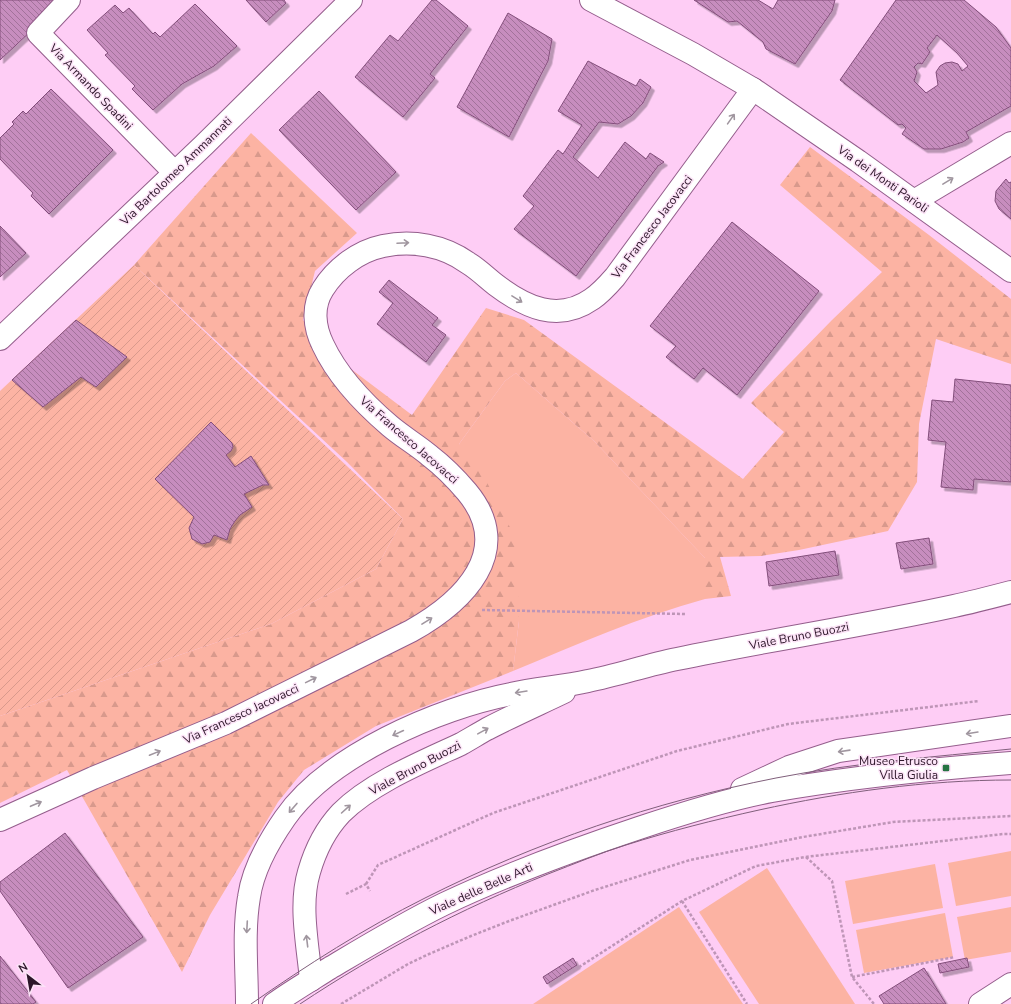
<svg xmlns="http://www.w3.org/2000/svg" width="1011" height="1004" viewBox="0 0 1011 1004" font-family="'Nunito Sans',sans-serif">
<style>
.grass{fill:#fcb3a3}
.forest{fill:url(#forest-firs)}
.garden{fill:url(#garden-furrows)}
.building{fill:url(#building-back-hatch);stroke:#834e7b;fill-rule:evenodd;filter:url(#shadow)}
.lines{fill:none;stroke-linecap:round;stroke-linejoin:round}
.minor-casing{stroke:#945e8c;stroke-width:24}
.path{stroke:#be95b7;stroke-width:2.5;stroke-dasharray:3 2;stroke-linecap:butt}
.minor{stroke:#fff;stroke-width:22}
.tram{stroke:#805f7b;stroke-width:1}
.oneway{stroke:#a0969f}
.poi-dot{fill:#257342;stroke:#fce3f7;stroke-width:1.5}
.labels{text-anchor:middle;stroke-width:3;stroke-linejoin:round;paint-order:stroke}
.street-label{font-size:12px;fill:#2c1629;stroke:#fce3f7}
.poi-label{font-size:12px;fill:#2c1629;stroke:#fce3f7;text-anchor:end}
</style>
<defs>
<pattern id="forest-firs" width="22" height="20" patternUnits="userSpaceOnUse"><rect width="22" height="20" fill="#fcb3a3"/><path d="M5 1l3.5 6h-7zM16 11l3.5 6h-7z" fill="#d8998c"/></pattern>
<pattern id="garden-furrows" width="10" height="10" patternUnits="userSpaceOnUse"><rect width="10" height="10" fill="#fcb3a3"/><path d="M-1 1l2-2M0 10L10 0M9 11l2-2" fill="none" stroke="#d8998c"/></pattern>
<pattern id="building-back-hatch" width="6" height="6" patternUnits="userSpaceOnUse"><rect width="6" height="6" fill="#c78dbe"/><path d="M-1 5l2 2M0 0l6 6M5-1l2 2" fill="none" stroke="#a2729a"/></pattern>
<filter id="shadow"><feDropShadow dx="3.5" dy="3.5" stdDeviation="0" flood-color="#0004"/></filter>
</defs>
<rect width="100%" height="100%" fill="#fecdf5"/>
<g class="grass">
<path d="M 516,373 L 594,441 L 705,558 L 705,599 C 639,617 576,645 513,671 L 519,621 L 459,444 L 505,381 Z"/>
<path d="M 1011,851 L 1011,896 L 956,906 L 948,863 Z"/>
<path d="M 935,864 L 943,908 L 853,924 L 845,881 Z"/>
<path d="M 767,868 L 855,1004 L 759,1004 L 699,912 Z"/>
<path d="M 679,907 L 743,1004 L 533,1004 Z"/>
<path d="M 1011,907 L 1011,952 L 965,960 L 957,917 Z"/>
<path d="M 945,913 L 953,957 L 864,973 L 856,930 Z"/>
</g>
<path class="forest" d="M 251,133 L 357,233 L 315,271 L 303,320 L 339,360 L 412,415 L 486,308 L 524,320 L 743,479 L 784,432 L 751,403 L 832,320 L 882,272 L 780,185 L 810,147 L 929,235 L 1011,299 L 1011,364 L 936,339 L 919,424 L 917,482 L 888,531 L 799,550 L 761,556 L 720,557 L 731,596 L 705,599 L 705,558 L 594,441 L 516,373 L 505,381 L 459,444 L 477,463 L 517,541 L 519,621 L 513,671 L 376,726 L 304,770 L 278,802 L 210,915 L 182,972 L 67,770 L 0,803 L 0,716 L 271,624 L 376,569 L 403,519 L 347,462 L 134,265 Z"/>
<path class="garden" d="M 134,265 L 403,519 L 376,569 L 271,624 L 0,716 L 0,391 Z"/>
<g class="building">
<path d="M 0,0 L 64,0 L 0,60 Z"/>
<path d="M 246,0 L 284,0 L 286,3 L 266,22 Z"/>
<path d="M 432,0 L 436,0 L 468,26 L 430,74 L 435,78 L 403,117 L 355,77 L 390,35 L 398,41 Z"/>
<path d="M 694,0 L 758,0 L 773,9 L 778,0 L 835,0 L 832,11 L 795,64 L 766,49 L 763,42 L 737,21 L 728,22 Z"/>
<path d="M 896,0 L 964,0 L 996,27 L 1011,48 L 1011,106 L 966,132 L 969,138 L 963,142 L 941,149 L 924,149 L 902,134 L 906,128 L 902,124 L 898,125 L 840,80 ZM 937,35 L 957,53 L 968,66 L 962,71 L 958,64 L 952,62 L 945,63 L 940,66 L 936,72 L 938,85 L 926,93 L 914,81 L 917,72 L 914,67 L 918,63 L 922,64 L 930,52 L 927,48 Z"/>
<path d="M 195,4 L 237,46 L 214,66 L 182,84 L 153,110 L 132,89 L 135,86 L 105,55 L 108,53 L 87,30 L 115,5 L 123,13 L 129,8 L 153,34 L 155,32 L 160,37 Z"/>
<path d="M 508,13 L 552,39 L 548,61 L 509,137 L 457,107 Z"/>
<path d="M 588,61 L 636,86 L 640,79 L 651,87 L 643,103 L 631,116 L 618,124 L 599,122 L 573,157 L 598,178 L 625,142 L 646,159 L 650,153 L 664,162 L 658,166 L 576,276 L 514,229 L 534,206 L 523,196 L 558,150 L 563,154 L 582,125 L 558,111 Z"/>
<path d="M 51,89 L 113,150 L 49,214 L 31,196 L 33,193 L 0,159 L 0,138 L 14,124 L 12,122 L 23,111 L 26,114 Z"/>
<path d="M 319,91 L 396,172 L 356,210 L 279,130 Z"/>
<path d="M 1006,179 L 1009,183 L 1011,182 L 1011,219 L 999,209 L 995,201 L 996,191 Z"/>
<path d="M 732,222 L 819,291 L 737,395 L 703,368 L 694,379 L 666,357 L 676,346 L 650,326 Z"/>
<path d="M 0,226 L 26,253 L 0,277 Z"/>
<path d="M 389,280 L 438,318 L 432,325 L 446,335 L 426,362 L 377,324 L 393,303 L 379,292 Z"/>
<path d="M 76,320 L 127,357 L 96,387 L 81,377 L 43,407 L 12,380 Z"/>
<path d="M 955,379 L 1011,385 L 1011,482 L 974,479 L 973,490 L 941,487 L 946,442 L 928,440 L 932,400 L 953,402 Z"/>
<path d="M 211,422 L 232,443 L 233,447 L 231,451 L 226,455 L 235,467 L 251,456 L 269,485 L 263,485 L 244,494 L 252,507 L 240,515 L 235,521 L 230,529 L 227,540 L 214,535 L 210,542 L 202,544 L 192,539 L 189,528 L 194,517 L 155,479 Z"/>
<path d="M 929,538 L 933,564 L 901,569 L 896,543 Z"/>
<path d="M 835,551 L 839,575 L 769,586 L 766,562 Z"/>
<path d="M 65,833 L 143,937 L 68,988 L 0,891 L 0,882 Z"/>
<path d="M 0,956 L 36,1002 L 33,1004 L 0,1004 Z"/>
<path d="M 573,958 L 577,965 L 547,984 L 543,977 Z"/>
<path d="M 967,958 L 969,967 L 940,973 L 938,964 Z"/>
<path d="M 924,968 L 946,1004 L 884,1004 L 879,996 Z"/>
</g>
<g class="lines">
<g class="minor-casing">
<g id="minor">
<path d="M 69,0 L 38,33 L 175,173"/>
<path d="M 591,0 L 693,54 L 753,89 L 858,161 L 1011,271"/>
<path d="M 914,201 L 1011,143"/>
<path d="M 0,339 L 204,145 L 351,0"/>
<path d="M 742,789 L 789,767 L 838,751 L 1011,726"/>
<path d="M 0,820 L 93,778 L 226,723 L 411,631 C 463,602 516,551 467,492 C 456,479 443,466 430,456 C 417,445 403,437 390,426 C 363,403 338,377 323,345 C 314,327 312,306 323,289 C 336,268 359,251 383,246 C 412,240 443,245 468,263 C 478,269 487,278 496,285 C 525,307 558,323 592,299 C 601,293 608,285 615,277 L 753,89"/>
<path d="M 311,980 C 308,946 299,905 309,872 C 315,851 326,829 341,813 C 371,783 422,762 461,744 C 470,739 478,734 487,729 C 512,716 539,704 564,692"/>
<path d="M 247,1004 C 247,969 243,932 249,897 C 253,869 269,841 285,818 C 328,756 438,708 511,694 C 536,688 562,687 588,681 C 618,675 647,665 677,659 C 769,640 862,626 954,606 C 973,602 992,597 1011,592"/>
<path d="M 274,1004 C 292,991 311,980 330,968 C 367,946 405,923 444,904 C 507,874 573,850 639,828 C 681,814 728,799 772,791 C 851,777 931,769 1011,763"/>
<path d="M 980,1004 L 1011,984"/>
</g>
</g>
<g class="path">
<path d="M 482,610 L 685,614"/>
<path d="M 806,857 L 832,881 L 852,977 L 874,1004"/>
<path d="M 366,884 L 378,865 L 493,813 L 677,751 L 788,724 L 979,701"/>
<path d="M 346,894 L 366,884 L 370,891"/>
<path d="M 682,901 L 747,1004"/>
<path d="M 852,977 L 955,957"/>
<path d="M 562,978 L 682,901 L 756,866 L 805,857 L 1003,834 L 1011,834"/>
<path d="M 341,1004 L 408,964 L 429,954 L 471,936 L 509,921 L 595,890 L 690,860 L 803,837 L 893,822 L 1011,816"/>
</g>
<use href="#minor" class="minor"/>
<g class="tram">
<path d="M 251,1004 C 307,965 365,928 425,898 C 536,842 654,802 776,778 C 853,763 933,757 1011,749"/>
<path d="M 300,1004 C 378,952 461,909 548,874 C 574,864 600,853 626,845 C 670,831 714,820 759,810 C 841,792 926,780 1011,780"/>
</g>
</g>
<defs><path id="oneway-shaft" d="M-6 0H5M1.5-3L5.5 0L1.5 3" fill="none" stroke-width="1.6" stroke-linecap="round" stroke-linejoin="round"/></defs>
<g class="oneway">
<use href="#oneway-shaft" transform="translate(731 119) rotate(-55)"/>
<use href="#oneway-shaft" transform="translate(948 181) rotate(-31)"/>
<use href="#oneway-shaft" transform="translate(403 243) rotate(-3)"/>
<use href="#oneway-shaft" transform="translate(517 299) rotate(32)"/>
<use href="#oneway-shaft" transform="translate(427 621) rotate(-32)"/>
<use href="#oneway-shaft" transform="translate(311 680) rotate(-26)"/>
<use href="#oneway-shaft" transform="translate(521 692) rotate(171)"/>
<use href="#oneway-shaft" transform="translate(483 731) rotate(-29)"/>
<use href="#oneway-shaft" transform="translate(398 733) rotate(155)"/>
<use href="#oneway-shaft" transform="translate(972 733) rotate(171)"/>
<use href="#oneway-shaft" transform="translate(844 751) rotate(172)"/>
<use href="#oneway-shaft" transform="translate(155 753) rotate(-22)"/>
<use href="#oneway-shaft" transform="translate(36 804) rotate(-23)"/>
<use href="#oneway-shaft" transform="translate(293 808) rotate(131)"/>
<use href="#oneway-shaft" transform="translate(346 809) rotate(-42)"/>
<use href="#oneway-shaft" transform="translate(247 927) rotate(93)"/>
<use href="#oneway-shaft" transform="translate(307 941) rotate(-97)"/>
</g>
<rect class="poi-dot" x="942" y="764" width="8" height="8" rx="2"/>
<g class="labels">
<g class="street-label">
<text transform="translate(91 87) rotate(46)" y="4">Via Armando Spadini</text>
<text transform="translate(176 171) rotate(-44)" y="4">Via Bartolomeo Ammannati</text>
<text transform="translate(883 179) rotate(35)" y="4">Via dei Monti Parioli</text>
<text transform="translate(652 227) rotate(-53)" y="4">Via Francesco Jacovacci</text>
<text transform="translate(409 440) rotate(41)" y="4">Via Francesco Jacovacci</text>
<text transform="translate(799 636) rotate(-11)" y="4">Viale Bruno Buozzi</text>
<text transform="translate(241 714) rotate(-25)" y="4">Via Francesco Jacovacci</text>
<text transform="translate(415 768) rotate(-28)" y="4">Viale Bruno Buozzi</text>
<text transform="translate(481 889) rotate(-24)" y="4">Viale delle Belle Arti</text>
</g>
<g class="poi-label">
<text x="938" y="765">Museo Etrusco<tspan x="938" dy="14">Villa Giulia</tspan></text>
</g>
</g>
<g transform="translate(28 976) rotate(329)" stroke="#fce3f7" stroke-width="3" paint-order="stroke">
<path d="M0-3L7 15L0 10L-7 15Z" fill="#2c1629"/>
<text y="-6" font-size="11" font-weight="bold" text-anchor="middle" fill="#2c1629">N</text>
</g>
</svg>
